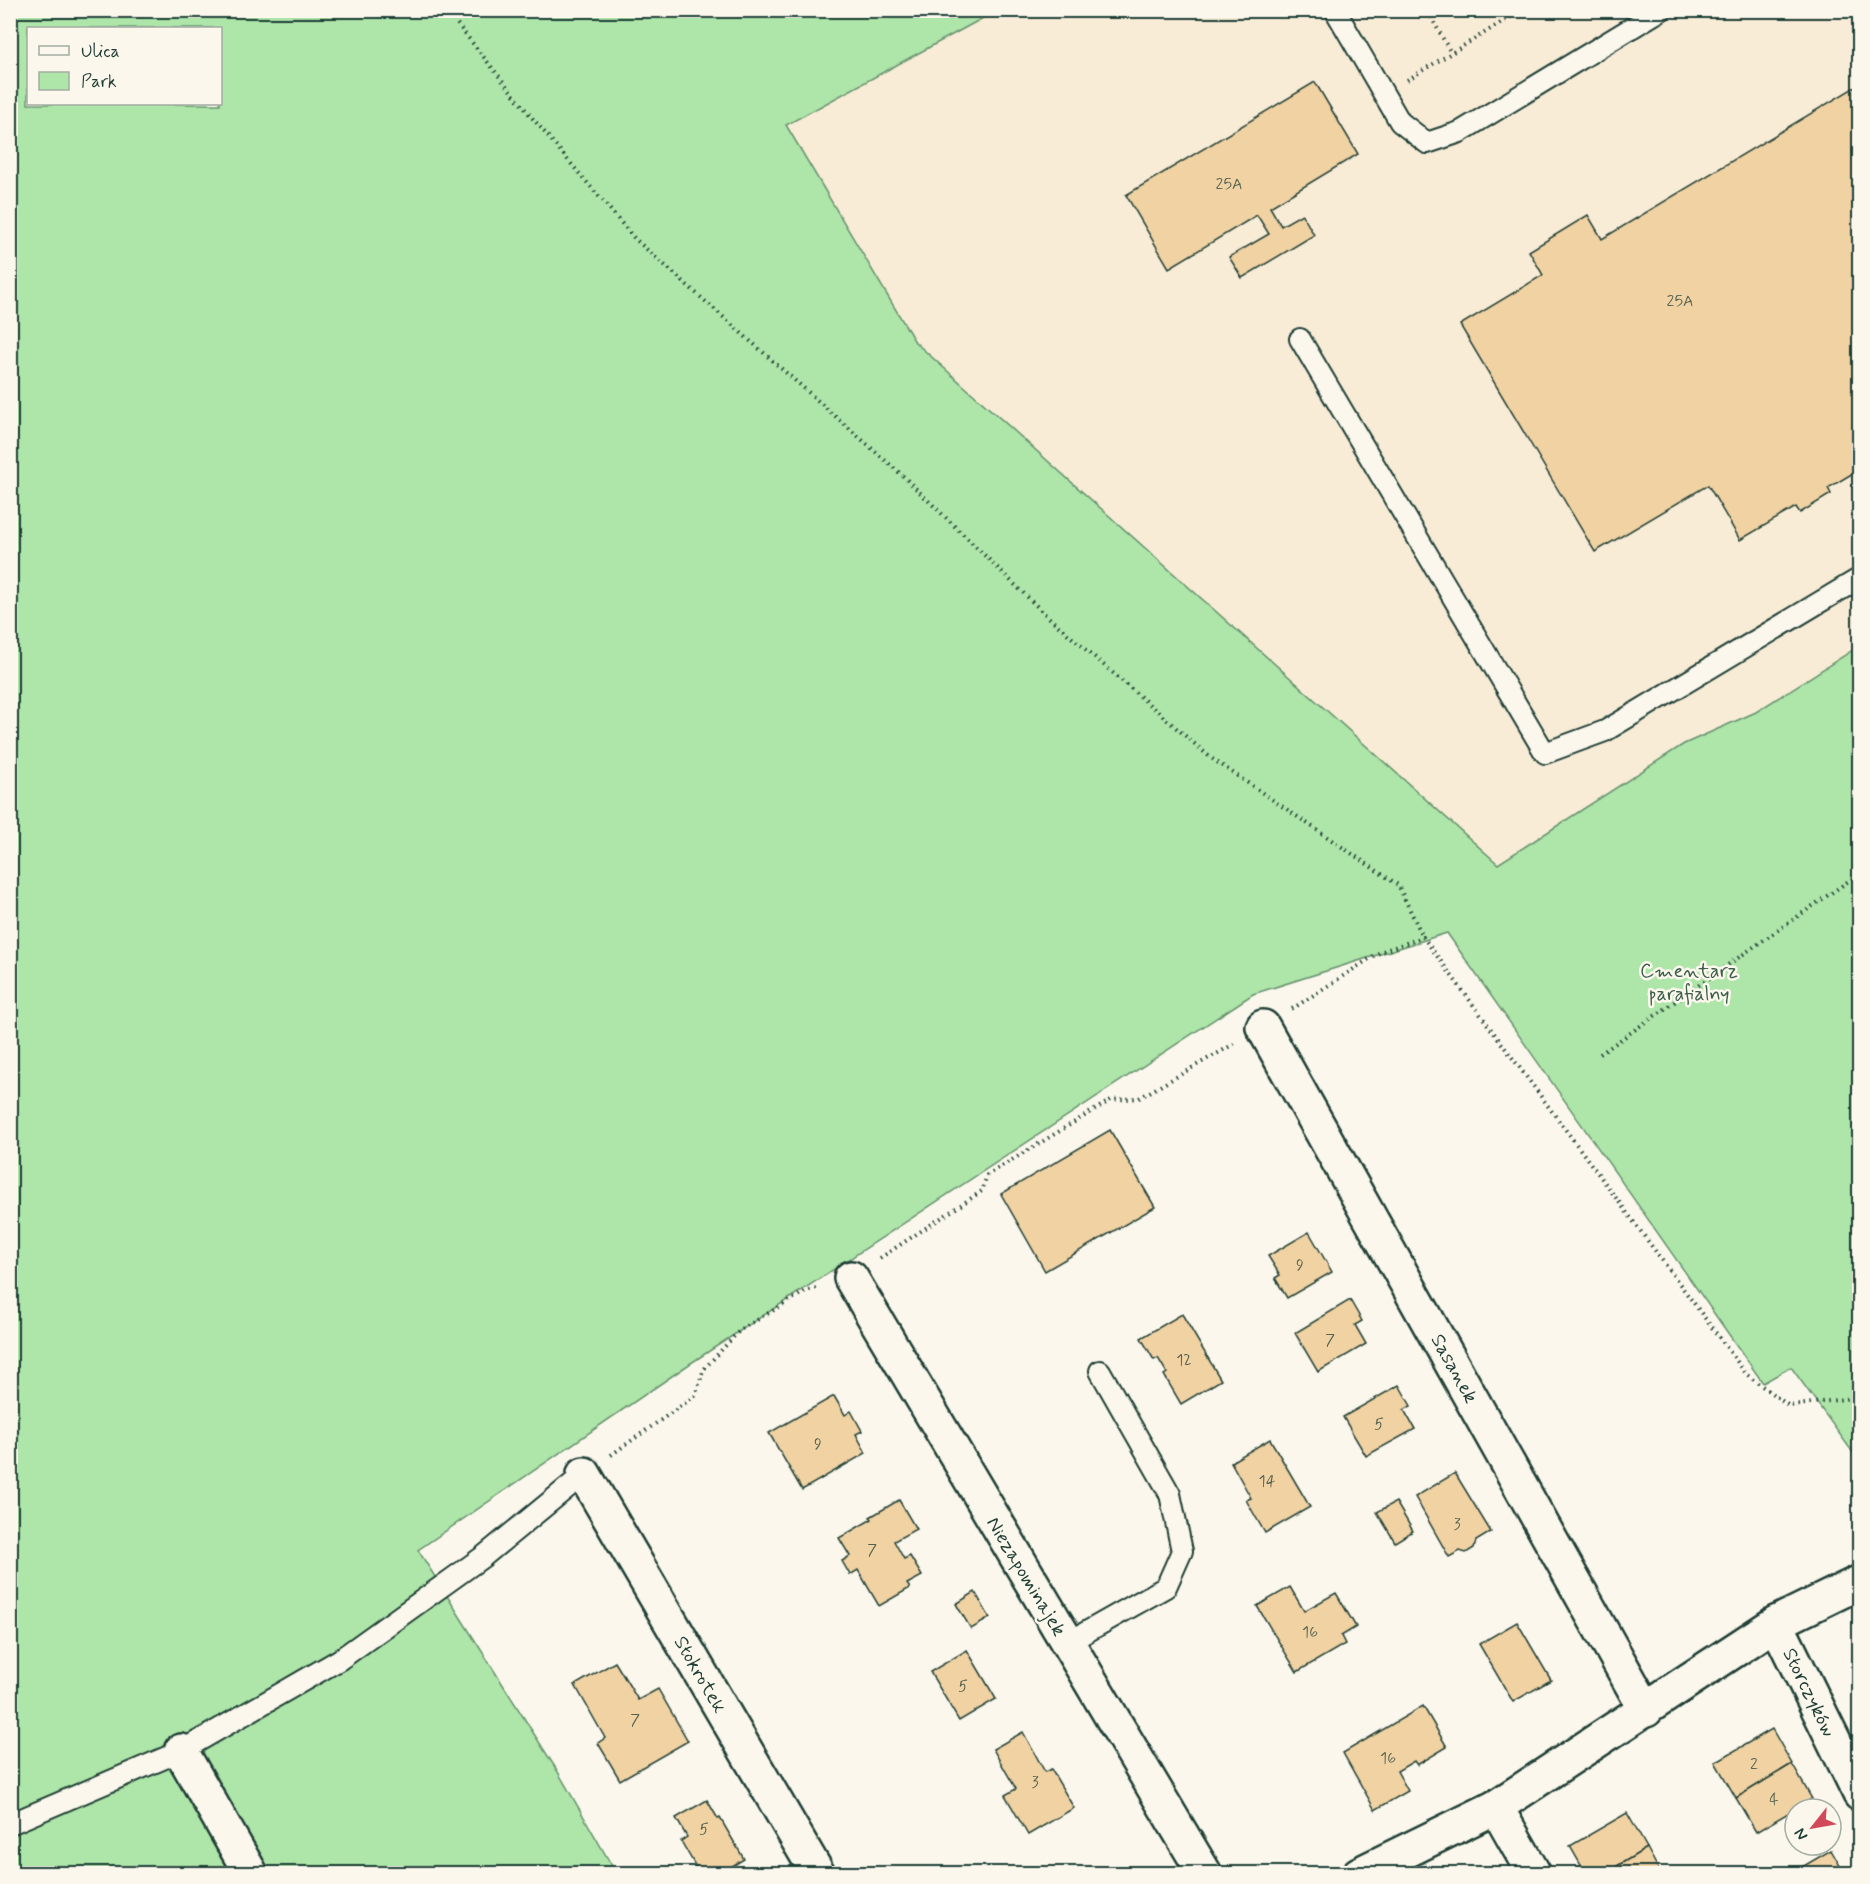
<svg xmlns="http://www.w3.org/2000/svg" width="1870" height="1884" viewBox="0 0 1870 1884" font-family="Mynerve,sans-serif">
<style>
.built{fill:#f8ecd6}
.green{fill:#aee5a9;stroke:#66916e;stroke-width:1.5;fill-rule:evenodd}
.building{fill:#f1d2a3;stroke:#1f3d34;stroke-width:1.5}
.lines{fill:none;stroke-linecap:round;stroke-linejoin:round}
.service-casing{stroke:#1f3d34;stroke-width:24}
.minor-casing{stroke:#1f3d34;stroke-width:38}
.path{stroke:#1f3d34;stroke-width:4;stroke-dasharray:1.5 4.5;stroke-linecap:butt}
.service{stroke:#fbf7ec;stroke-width:20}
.minor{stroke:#fbf7ec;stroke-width:33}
.labels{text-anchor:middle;stroke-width:5;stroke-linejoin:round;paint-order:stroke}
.number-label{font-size:16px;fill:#546250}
.park-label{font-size:20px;fill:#3c5f4b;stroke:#fbf7ec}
.street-label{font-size:20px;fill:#1f3d34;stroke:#fbf7ec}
</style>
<rect width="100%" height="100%" fill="#fbf7ec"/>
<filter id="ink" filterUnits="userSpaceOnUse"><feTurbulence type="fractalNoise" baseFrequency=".0167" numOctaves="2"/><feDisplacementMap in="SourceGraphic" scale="12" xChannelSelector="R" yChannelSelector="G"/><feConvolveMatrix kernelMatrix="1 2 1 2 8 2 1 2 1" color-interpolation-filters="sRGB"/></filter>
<g filter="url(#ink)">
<path class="built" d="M 996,11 L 1859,11 L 1859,646 L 1756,712 L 1684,744 L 1498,865 L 915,341 L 786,125 Z"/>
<path class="green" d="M 11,11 L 996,11 L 786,125 L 915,342 L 1498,864 L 1684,744 L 1756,712 L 1859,646 L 1859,1461 L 1791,1367 L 1763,1383 L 1447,933 L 1253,994 L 688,1365 L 418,1550 L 558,1772 L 616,1873 L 11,1874 ZM 28,28 L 220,28 L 220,104 L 28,104 Z"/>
<g class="building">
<path d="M 1315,82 L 1358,154 L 1270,207 L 1281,226 L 1302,214 L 1314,235 L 1242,278 L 1229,257 L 1269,234 L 1257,215 L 1169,268 L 1126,195 Z"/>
<path d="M 1860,84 L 1860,469 L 1828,488 L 1831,494 L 1800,513 L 1796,507 L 1740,540 L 1708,485 L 1595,552 L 1460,325 L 1543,275 L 1529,251 L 1588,215 L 1602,239 Z"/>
<path d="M 1110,1130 L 1155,1207 L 1045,1271 L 1001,1194 Z"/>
<path d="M 1309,1232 L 1332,1272 L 1287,1298 L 1275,1278 L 1280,1275 L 1268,1256 Z"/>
<path d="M 1350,1300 L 1362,1321 L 1355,1325 L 1366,1344 L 1318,1372 L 1295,1333 Z"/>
<path d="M 1182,1314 L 1221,1380 L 1181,1404 L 1164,1375 L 1167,1373 L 1158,1358 L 1154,1360 L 1141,1338 Z"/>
<path d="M 1399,1385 L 1411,1406 L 1404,1410 L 1415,1429 L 1366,1456 L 1343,1417 Z"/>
<path d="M 834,1396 L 845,1415 L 851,1411 L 862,1431 L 856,1434 L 866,1453 L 802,1490 L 769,1433 Z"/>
<path d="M 1270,1439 L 1310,1507 L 1265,1533 L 1246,1500 L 1251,1498 L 1231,1462 Z"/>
<path d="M 1455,1473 L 1491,1532 L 1476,1541 L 1474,1548 L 1466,1553 L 1460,1551 L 1449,1557 L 1415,1497 Z"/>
<path d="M 899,1500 L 916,1529 L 894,1541 L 904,1559 L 910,1556 L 922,1576 L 907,1584 L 910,1588 L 879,1606 L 858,1570 L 850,1575 L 842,1561 L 850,1556 L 839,1538 L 872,1519 L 870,1517 Z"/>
<path d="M 1396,1502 L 1413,1531 L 1395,1542 L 1377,1512 Z"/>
<path d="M 1290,1587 L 1304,1611 L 1336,1593 L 1356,1627 L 1341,1636 L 1345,1644 L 1297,1672 L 1257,1606 Z"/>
<path d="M 975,1592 L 990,1618 L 971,1629 L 956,1604 Z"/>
<path d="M 1517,1622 L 1551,1680 L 1513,1702 L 1479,1644 Z"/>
<path d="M 967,1650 L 996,1699 L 959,1721 L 930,1672 Z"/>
<path d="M 615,1662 L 638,1700 L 658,1689 L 688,1741 L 620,1780 L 598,1743 L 605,1738 L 575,1685 Z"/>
<path d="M 1423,1706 L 1447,1747 L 1417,1765 L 1414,1761 L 1397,1771 L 1408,1791 L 1375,1810 L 1343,1753 Z"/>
<path d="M 1772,1729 L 1792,1764 L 1736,1798 L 1715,1762 Z"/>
<path d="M 1023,1732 L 1045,1772 L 1051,1769 L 1074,1808 L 1028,1835 L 1005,1795 L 1016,1789 L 993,1749 Z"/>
<path d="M 1792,1764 L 1812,1799 L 1756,1832 L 1736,1798 Z"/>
<path d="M 707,1800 L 718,1819 L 720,1818 L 744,1859 L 719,1874 L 700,1874 L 681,1841 L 687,1837 L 676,1818 Z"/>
<path d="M 1627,1813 L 1647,1848 L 1604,1874 L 1586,1874 L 1570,1846 Z"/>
<path d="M 1647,1848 L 1661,1874 L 1604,1874 Z"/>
<path d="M 1831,1850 L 1843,1871 L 1838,1874 L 1790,1874 Z"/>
</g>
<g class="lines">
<g class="service-casing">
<g id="service">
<path d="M 1335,10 L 1400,122 L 1427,143 L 1460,132 L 1661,10"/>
<path d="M 1300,339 L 1545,753 L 1605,731 L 1860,578"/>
<path d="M 1067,1643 L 1166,1587 L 1182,1551 L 1170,1494 L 1100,1371"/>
<path d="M 10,1824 L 181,1751 L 339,1660 L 484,1556 L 584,1474"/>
</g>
</g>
<g class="minor-casing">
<g id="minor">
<path d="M 1263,1027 L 1646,1710"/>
<path d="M 851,1278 L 1205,1874"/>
<path d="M 584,1474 L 818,1874"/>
<path d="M 1776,1623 L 1860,1794"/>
<path d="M 181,1751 L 251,1874"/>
<path d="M 1496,1807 L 1534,1874"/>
<path d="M 1359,1874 L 1496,1807 L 1776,1623 L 1860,1582"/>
</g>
</g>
<g class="path">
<path d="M 446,10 L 534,120 L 635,239 L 903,476 L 1046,615 L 1211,758 L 1398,885 L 1423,937"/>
<path d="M 1431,17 L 1451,53"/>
<path d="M 1407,80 L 1522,10"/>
<path d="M 1292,1009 L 1380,952 L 1423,937 L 1747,1375 L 1789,1406 L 1860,1397"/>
<path d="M 1600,1054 L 1860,873"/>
<path d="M 880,1258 L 982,1191 L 987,1175 L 1111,1100 L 1139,1098 L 1234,1044"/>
<path d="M 611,1455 L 695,1396 L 704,1369 L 740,1330 L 806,1291 L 820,1287"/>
</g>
<use href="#service" class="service"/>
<use href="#minor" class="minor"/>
</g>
</g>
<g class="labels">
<g class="number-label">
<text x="1229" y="189">25A</text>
<text x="1680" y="306">25A</text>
<text x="1300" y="1270">9</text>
<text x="1330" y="1345">7</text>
<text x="1184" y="1365">12</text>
<text x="1379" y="1429">5</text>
<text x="818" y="1449">9</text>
<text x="1267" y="1486">14</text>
<text x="1457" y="1529">3</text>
<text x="872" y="1555">7</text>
<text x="1310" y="1637">16</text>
<text x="963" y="1691">5</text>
<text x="635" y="1725">7</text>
<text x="1388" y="1763">16</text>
<text x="1754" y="1769">2</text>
<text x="1035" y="1787">3</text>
<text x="1774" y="1804">4</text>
<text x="704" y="1834">5</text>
</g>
<g class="park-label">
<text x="1689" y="977">Cmentarz<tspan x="1689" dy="23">parafialny</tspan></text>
</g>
<g class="street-label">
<text transform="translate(1455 1368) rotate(61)" y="7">Sasanek</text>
<text transform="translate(1027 1576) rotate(59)" y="7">Niezapominajek</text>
<text transform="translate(701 1674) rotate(60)" y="7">Stokrotek</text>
<text transform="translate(1810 1692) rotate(64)" y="7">Storczyków</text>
</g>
</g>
<rect width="1870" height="1884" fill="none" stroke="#fbf7ec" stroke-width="36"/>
<rect x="18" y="18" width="1834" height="1848" fill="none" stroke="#1f3d34" stroke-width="2" filter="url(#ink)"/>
<rect x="27" y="27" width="195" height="78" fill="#fbf7ec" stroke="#a3ada2" stroke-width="1.5"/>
<rect x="39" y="46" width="30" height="9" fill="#fbf7ec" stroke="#a3ada2" stroke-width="1.5"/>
<text x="81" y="57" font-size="18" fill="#1f3d34">Ulica</text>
<rect x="39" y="72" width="30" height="18" fill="#aee5a9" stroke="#a3ada2" stroke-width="1.5"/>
<text x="81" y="87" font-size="18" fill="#1f3d34">Park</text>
<g transform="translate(1813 1827) rotate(239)"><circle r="28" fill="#fbf7ec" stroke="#a3ada2" stroke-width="1.5"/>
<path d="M0-4.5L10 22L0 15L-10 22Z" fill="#d1495b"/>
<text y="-9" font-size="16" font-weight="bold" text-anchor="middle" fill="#1f3d34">N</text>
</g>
</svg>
